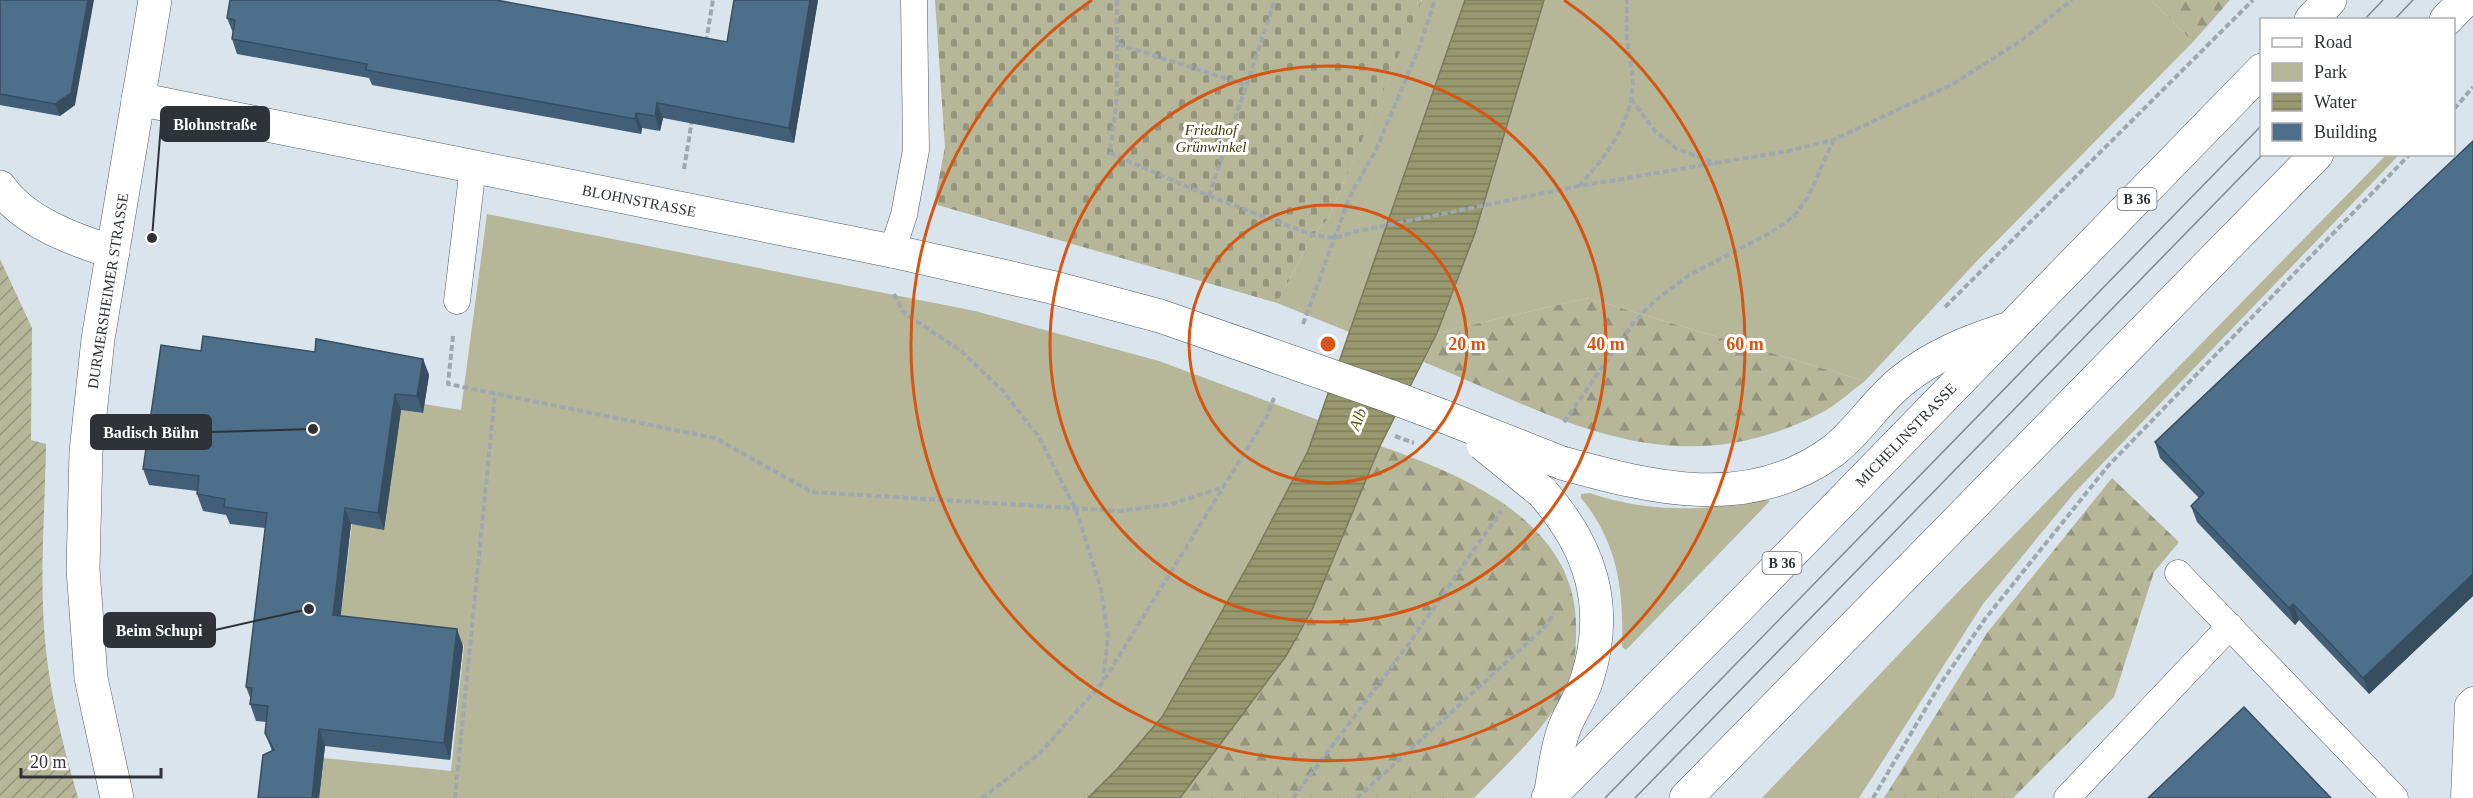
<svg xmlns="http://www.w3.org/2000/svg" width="2473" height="798" viewBox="0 0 2473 798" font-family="Georgia,serif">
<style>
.green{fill:#b6b699}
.forest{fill:url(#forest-firs)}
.cemetery{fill:url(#cemetery-stones)}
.garden{fill:url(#garden-furrows)}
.water{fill:url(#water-rules);stroke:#797a5e;stroke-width:1.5}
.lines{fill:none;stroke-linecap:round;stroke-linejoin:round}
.service-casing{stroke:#525b63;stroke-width:27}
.minor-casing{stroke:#525b63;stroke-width:34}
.tertiary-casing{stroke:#525b63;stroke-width:34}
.primary-casing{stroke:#525b63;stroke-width:34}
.path{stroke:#9fa8af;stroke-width:4;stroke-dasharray:6 3;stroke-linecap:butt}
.service{stroke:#fff;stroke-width:26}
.minor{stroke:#fff;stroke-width:33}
.tertiary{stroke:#fff;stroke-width:33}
.primary{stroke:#fff;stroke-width:33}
.tram{stroke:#828a90;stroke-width:1.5}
.primary-bridge-casing{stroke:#525b63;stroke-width:34;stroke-linecap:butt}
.path-bridge{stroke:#9fa8af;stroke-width:4;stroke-dasharray:6 3;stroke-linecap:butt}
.primary-bridge{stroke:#fff;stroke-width:33}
.wall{fill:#435f77}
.shaded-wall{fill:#374e61}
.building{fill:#4e6f8a;stroke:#374e61;stroke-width:1.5}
.ring{fill:none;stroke:#d65510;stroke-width:3}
.labels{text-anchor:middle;stroke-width:6;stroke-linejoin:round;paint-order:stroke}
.shield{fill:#fff;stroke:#6d7073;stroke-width:1.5}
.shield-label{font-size:14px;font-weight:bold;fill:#2f3337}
.park-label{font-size:15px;font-style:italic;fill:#3d3b04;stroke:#fff}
.street-label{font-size:15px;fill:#2f3337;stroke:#fff}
.water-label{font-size:16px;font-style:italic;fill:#58560e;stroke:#fff}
.centre{fill:#d65510;stroke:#fff;stroke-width:3}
.ring-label{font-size:18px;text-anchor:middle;font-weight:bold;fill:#d65510;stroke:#fff;stroke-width:6;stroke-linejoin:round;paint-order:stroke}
.leader{fill:none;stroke:#2f3337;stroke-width:2}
.callout-dot{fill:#2f3337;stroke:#fff;stroke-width:2}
.callout{fill:#2f3337;stroke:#2f3337;stroke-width:2}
.callout-label{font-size:16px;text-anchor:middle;font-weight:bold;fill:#fff}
</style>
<defs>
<pattern id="forest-firs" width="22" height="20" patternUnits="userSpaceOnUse" patternTransform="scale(1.5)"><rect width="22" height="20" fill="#b6b699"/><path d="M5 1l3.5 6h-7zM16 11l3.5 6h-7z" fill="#94957e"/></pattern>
<pattern id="cemetery-stones" width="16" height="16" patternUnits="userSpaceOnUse" patternTransform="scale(1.5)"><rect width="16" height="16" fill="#b6b699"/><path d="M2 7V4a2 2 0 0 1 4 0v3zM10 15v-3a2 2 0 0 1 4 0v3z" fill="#94957e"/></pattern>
<pattern id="garden-furrows" width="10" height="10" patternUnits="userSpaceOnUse" patternTransform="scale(1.5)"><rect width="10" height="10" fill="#b6b699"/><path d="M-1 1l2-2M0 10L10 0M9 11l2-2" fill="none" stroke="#94957e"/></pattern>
<pattern id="water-rules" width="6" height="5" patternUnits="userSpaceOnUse" patternTransform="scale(1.5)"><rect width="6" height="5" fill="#99996f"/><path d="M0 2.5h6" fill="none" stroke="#7d7d5c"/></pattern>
</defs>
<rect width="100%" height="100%" fill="#d9e4ed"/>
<g class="green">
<path d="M 1422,0 L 2151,0 L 2193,42 L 1977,261 L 1865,381 L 1587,298 L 1437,333 L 1424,362 L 1277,303 L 1313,235 L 1328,219 Z"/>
<path d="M 2386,155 L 2399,155 L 2075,492 L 1983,604 L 1859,798 L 1762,798 L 1959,591 Z"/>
<path d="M 487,214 L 975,311 L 1159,361 L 1318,420 L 1308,451 L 1252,558 L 1162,717 L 1117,769 L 1088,798 L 319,798 L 323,758 L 451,771 L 464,645 L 339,632 L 352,524 L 384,529 L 401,410 L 423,413 L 424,404 L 461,410 Z"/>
<path d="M 1590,493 C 1626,506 1662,509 1701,508 C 1717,507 1757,496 1770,501 L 1626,650 L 1622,647 C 1624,592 1618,542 1581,498 L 1581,494 Z"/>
</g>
<g class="forest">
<path d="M 2151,0 L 2230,0 L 2193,42 Z"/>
<path d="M 1587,298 L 1865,381 C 1851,391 1837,405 1821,413 C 1673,489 1562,419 1424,362 L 1437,333 Z"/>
<path d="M 1380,446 C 1467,476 1580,524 1576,632 C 1576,650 1575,674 1566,690 C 1543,732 1507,764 1474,798 L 1180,798 L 1286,656 L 1312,610 Z"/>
<path d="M 2112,478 L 2179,542 L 2154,572 L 2114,697 L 2013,798 L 1884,798 L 1987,633 Z"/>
</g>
<path class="cemetery" d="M 935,0 L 1420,0 L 1422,1 L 1328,219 L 1313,235 L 1277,303 L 934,204 L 945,147 Z"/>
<path class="garden" d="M 0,259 L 32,328 L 31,440 L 46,444 C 45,515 38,589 47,659 C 53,706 65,753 78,798 L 0,798 Z"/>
<path class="water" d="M 1465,0 L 1544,0 L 1475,233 L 1437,333 L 1380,446 L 1312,610 L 1286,656 L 1180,798 L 1088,798 L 1117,769 L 1162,717 L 1252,558 L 1308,451 Z"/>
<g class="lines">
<g class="service-casing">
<g id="service">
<path d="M 892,251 L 904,215 L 916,150 L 914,0"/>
<path d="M 457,301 L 473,167"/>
<path d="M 2178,573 L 2395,798"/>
<path d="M 2067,798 L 2230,626"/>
<path d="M 2464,798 L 2468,705 L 2473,700"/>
</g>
</g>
<g class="minor-casing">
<path id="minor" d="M 0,187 C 24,222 74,240 113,252"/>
</g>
<g class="tertiary-casing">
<g id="tertiary">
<path d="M 138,99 L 892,251"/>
<path d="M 117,798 L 91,678 L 83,569 L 86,452 L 98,339 L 155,0"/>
</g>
</g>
<g class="primary-casing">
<g id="primary">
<path d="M 2311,20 L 2330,0"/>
<path d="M 2446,20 L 2465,0"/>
<path d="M 892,251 L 1051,287 L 1160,316"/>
<path d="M 1389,396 L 1445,417"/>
<path d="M 1562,463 C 1652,488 1749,513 1833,451 C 1859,431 1877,400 1903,380 C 1934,355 1968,342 2004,330"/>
<path d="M 1542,492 C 1591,547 1610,607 1587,679 C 1582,697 1570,712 1564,729 C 1556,750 1554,775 1550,797"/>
<path d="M 1548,798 L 1739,607 L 2262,70"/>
<path d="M 1686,798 L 2317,154"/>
</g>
</g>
<g class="path">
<path d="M 1117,0 L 1117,96 L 1110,153 L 1209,196 L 1313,235 L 1335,238 L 1354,232 L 1579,186 L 1788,151 L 1833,140 L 1953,84 L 2019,42 L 2072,0"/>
<path d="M 706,42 L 713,0"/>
<path d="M 1118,44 L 1247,85"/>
<path d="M 1631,99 L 1655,131 L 1677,149 L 1716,163"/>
<path d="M 2454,109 L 2473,87"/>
<path d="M 684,169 L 692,120"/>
<path d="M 1579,186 C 1606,156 1631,125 1633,83 C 1633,70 1629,58 1628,46 C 1626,31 1627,15 1627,0"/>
<path d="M 1209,196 L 1275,0"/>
<path d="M 894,294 L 903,312 L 961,351 L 1003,391 L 1039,437 L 1076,510 L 1101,590 L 1108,636 L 1103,680"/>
<path d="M 1945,307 L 2253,0"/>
<path d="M 1303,324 L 1350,196 L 1376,150 L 1419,48 L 1435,0"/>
<path d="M 453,336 L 448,384 L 715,438 L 812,492 L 1120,511 L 1171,504 L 1221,488"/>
<path d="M 1564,422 L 1634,322 L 1656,300 L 1689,275 L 1772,232 L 1794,216 L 1808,197 L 1833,141"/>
<path d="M 455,798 L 495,394"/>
<path d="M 982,798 L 1039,754 L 1103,682 L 1266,418 L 1274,398"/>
<path d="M 1293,798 L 1408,645 L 1501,511"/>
<path d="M 1357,798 L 1546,626 L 1554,613"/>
<path d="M 1873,798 L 1939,686 L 1985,619 L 2108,466 L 2410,154"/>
</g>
<use href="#service" class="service"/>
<use href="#minor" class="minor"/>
<use href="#tertiary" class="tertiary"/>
<use href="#primary" class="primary"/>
<g class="tram">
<path d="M 2364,20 L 2383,0"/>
<path d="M 2394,20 L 2413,0"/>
<path d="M 1605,798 L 2262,125"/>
<path d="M 1635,798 L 2263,154"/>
</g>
<g class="primary-bridge-casing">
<g id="primary-bridge">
<path d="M 1160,316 L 1389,396"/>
<path d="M 1445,417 L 1562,463"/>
<path d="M 1483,444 L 1542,492"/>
</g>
</g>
<path class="path-bridge" d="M 1395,436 L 1414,443"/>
<use href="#primary-bridge" class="primary-bridge"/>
</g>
<g class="wall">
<path d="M 0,0 L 75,105 L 60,116 L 0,105 Z"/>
<path d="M 818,0 L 794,143 L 663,118 L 660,131 L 642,128 L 641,134 L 372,85 L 369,78 L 237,54 L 232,39 L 233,33 L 227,18 L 727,42 Z"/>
<path d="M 2473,141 L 2473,596 L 2369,694 L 2299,620 L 2295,625 L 2197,522 L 2191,506 L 2199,498 L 2160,458 L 2155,442 Z"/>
<path d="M 201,351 L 315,352 L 423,359 L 429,375 L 423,413 L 401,410 L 384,530 L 351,524 L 340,616 L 463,646 L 450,760 L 325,746 L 319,798 L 258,798 L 272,751 L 265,733 L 267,722 L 256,721 L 250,704 L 251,700 L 246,687 L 265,528 L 230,524 L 226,515 L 203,511 L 197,494 L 197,491 L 149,485 L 143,469 Z"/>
</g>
<g class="shaded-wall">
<path d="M 88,0 L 94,0 L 75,105 L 60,116 L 55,104 Z"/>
<path d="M 810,0 L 818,0 L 794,143 L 789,128 Z"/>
<path d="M 657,103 L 663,118 L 660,131 L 655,116 Z"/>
<path d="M 636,113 L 642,128 L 641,134 L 635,119 Z"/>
<path d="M 423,359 L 429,375 L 423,413 L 417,396 Z"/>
<path d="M 395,394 L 401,410 L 384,530 L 378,513 Z"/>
<path d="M 345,508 L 351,524 L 339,632 L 333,615 Z"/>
<path d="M 2473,574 L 2473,596 L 2369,694 L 2363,678 Z"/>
<path d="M 2293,604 L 2299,620 L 2295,625 L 2289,608 Z"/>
<path d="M 457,629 L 463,646 L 450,760 L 444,743 Z"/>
<path d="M 319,729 L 325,746 L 319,798 L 312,798 Z"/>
</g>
<g class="building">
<path d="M 0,0 L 88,0 L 71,93 L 55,104 L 0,94 Z"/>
<path d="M 230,0 L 496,0 L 727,42 L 734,0 L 810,0 L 789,128 L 657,103 L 655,116 L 636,113 L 635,119 L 366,70 L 367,64 L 232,39 L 235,20 L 227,18 Z"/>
<path d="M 2473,141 L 2473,574 L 2363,678 L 2293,604 L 2289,608 L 2191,506 L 2204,493 L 2155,442 Z"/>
<path d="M 203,336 L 315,352 L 316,339 L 423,359 L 417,396 L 395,394 L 378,513 L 345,508 L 333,615 L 457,629 L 444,743 L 319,729 L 312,798 L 258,798 L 263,755 L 274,750 L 265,733 L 268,706 L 250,704 L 252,688 L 246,687 L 267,513 L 224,507 L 225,499 L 197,494 L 199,476 L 143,469 L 161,345 L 201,351 Z"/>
<path d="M 2244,707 L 2331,798 L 2148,798 Z"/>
</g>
<g class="ring">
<circle cx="1328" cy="344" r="139"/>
<circle cx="1328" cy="344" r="278"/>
<path d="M1564 0A417 417 0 1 1 1092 0"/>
</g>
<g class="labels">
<g class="shield">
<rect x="2117.5" y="188" width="39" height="22" rx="4.5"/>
<rect x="1762.5" y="552" width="39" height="22" rx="4.5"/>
</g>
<g class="shield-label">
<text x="2137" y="204">B 36</text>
<text x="1782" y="568">B 36</text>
</g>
<g class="park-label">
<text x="1211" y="135">Friedhof<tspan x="1211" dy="17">Grünwinkel</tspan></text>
</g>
<g class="street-label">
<text transform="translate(639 201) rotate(11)" y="5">BLOHNSTRASSE</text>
<text transform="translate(108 291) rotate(-81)" y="5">DURMERSHEIMER STRASSE</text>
<text transform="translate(1906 435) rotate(-46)" y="5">MICHELINSTRASSE</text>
</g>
<g class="water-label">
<text transform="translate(1357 419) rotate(-68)" y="6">Alb</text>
</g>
</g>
<circle cx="1328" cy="344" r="9" class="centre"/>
<g class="ring-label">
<text x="1467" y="350">20 m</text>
<text x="1606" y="350">40 m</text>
<text x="1745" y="350">60 m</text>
</g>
<path class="leader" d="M152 238L161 124M313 429L211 432M309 609L215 630"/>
<g class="callout-dot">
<circle cx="152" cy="238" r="6"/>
<circle cx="313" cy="429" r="6"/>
<circle cx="309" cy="609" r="6"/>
</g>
<g class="callout">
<rect x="161" y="107" width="108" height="34" rx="6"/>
<rect x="91" y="415" width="120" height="34" rx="6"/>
<rect x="104" y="613" width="111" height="34" rx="6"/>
</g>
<g class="callout-label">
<text x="215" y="130">Blohnstraße</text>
<text x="151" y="438">Badisch Bühn</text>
<text x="159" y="636">Beim Schupi</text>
</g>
<rect x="2260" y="18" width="195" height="138" fill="#ffffff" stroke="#acadaf" stroke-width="1.5"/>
<rect x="2272" y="38" width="30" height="9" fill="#ffffff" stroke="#acadaf" stroke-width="1.5"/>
<text x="2314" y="48" font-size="18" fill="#2f3337">Road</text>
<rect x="2272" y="63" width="30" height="18" fill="#b6b699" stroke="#acadaf" stroke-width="1.5"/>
<text x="2314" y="78" font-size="18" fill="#2f3337">Park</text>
<rect x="2272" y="93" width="30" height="18" fill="url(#water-rules)" stroke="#acadaf" stroke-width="1.5"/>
<text x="2314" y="108" font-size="18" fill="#2f3337">Water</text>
<rect x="2272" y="123" width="30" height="18" fill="#4e6f8a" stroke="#acadaf" stroke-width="1.5"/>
<text x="2314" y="138" font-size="18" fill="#2f3337">Building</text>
<path d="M21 768v9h140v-9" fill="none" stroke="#2f3337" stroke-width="3"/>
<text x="30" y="768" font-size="18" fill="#2f3337" stroke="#ffffff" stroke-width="4.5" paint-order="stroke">20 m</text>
</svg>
